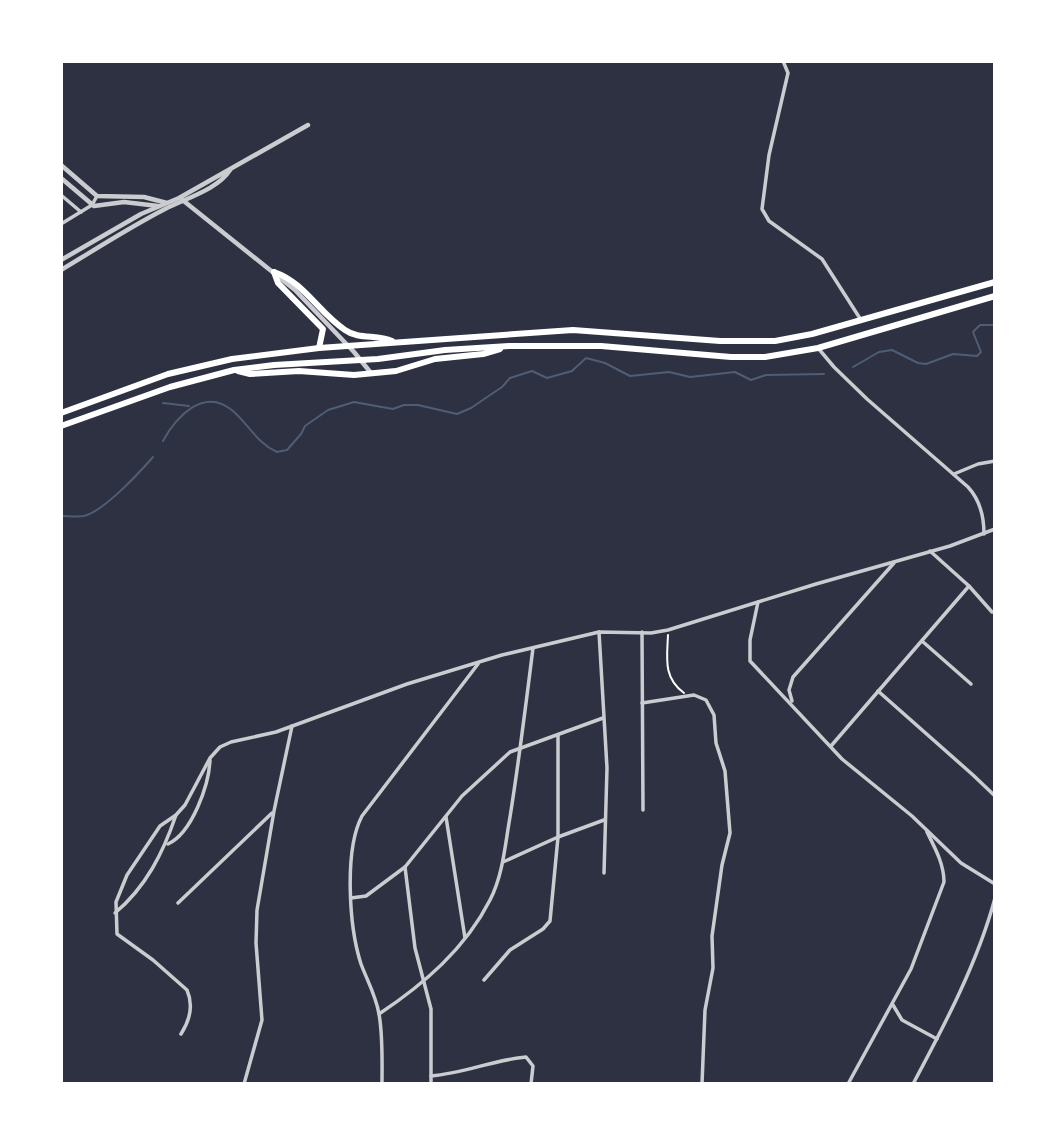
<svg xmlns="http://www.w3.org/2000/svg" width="1056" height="1145" viewBox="0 0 1056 1145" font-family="'DejaVu Sans',sans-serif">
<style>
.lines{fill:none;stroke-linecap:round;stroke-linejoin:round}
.stream{stroke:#4f5d75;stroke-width:2}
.path{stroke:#fff;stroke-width:2}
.minor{stroke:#caccd0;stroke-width:3.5}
.tertiary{stroke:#caccd0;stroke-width:4.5}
.trunk{stroke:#fff;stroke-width:6}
</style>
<rect width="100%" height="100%" fill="#2d3142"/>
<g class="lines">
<g class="stream">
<path d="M 853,367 L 879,352 L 892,350 L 918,363 L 926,364 L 953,354 L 977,356 L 981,352 L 973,332 L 980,325 L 995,325"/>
<path d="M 163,403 L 189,406"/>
<path d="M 163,441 C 176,417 204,386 233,411 C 249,425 257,443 277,452 L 287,450 L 301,434 L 305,426 L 328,410 L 354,402 L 393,409 L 404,405 L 418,405 L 457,414 L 471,408 L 502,387 L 510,378 L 532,371 L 547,378 L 572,371 L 586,358 L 605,363 L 630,376 L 669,372 L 690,377 L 735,372 L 751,380 L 766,375 L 824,374"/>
<path d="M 61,516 C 68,516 77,517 84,516 C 104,511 139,473 153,457"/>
</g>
<path class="path" d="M 668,635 C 667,658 663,678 684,693"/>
<g class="minor">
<path d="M 783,61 L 788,73 L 769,155 L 762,209 L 769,221 L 822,259 L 861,320"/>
<path d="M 61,195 L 81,212"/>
<path d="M 61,224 L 92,205 L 97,196"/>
<path d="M 818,348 L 834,367 L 867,399 L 968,487 C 980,500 984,516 984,534"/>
<path d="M 954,474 L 978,464 L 995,461"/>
<path d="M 930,551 L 969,586 L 992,612"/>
<path d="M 758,602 L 750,640 L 750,661 L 842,759 L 912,816 L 961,863 L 995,884"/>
<path d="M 599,632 L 607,768 L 604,873"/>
<path d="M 642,632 L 643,810"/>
<path d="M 922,641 L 971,684"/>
<path d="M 878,691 L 973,775 L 995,796"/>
<path d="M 792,701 L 789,690 L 793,677 L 894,563"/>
<path d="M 642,703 L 694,695 L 706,700 L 714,715 L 716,743 L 725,771 L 730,833 L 722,865 L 712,936 L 713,968 L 705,1010 L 702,1084"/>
<path d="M 831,746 L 969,586"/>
<path d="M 446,817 L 465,938"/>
<path d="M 168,844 C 192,833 209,785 210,760"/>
<path d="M 503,862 L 558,837 L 604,820"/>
<path d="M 405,867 L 415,948 L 431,1009 L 431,1084"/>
<path d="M 351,898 L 366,896 L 405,867 L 462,796 L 510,752 L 603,718"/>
<path d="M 178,903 L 272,813"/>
<path d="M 115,913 C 146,887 163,853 176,815"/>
<path d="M 484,980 L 510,950 L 543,929 L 550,921 L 558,837 L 558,735"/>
<path d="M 893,1005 L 902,1020 L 937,1039"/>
<path d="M 379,1014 C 424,984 465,949 490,900 C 503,875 505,845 510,817 C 519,761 526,704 533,648"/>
<path d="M 181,1034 C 190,1020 194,1006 187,990 L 153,960 L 117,934 L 116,902 L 127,875 L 160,826 L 176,815 L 185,805 L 210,758 L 220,747 L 231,742 L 276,732 L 407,684 L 502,655 L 599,632 L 651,633 L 668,630 L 816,584 L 950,546 L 995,529"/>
<path d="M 431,1076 C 464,1073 494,1060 526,1057 L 533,1066 L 531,1084"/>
<path d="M 244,1084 L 262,1020 L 256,943 L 257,910 L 274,811 L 292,726"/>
<path d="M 382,1084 C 382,1061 383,1036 379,1014 C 376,996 367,980 361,964 C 349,927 344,850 362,816 L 478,664"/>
<path d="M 848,1084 L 911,969 L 944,882 C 944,864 935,848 927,832"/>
<path d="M 913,1084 C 944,1026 978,962 995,898"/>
</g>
<g class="tertiary">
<path d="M 61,165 L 97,196 L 144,197 L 167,203"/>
<path d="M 61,178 L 94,206 L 124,202 L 158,206"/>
<path d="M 180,198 L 295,290 L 354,352 L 371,373"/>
<path d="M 61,260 L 141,214 L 179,198 L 308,125"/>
<path d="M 61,270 C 96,249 130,227 165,209 C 186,198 217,190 230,170"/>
</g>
<g class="trunk">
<path d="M 274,272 C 304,282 319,313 345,330 C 359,340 377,334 392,341"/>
<path d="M 274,272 L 278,283 L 323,329 L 319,348"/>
<path d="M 238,371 L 250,374 L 299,371 L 354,375 L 396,371 L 435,359 L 483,354 L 500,349"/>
<path d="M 61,413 L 168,374 L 232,359 L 319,348 L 573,330 L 720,341 L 775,341 L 812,334 L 995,282"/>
<path d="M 61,426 L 170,387 L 234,370 L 274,365 L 378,359 L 445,350 L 509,346 L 601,346 L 731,357 L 765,357 L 818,348 L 995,296"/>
</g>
</g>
<rect width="1056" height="1145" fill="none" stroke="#ffffff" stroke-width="126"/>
</svg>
